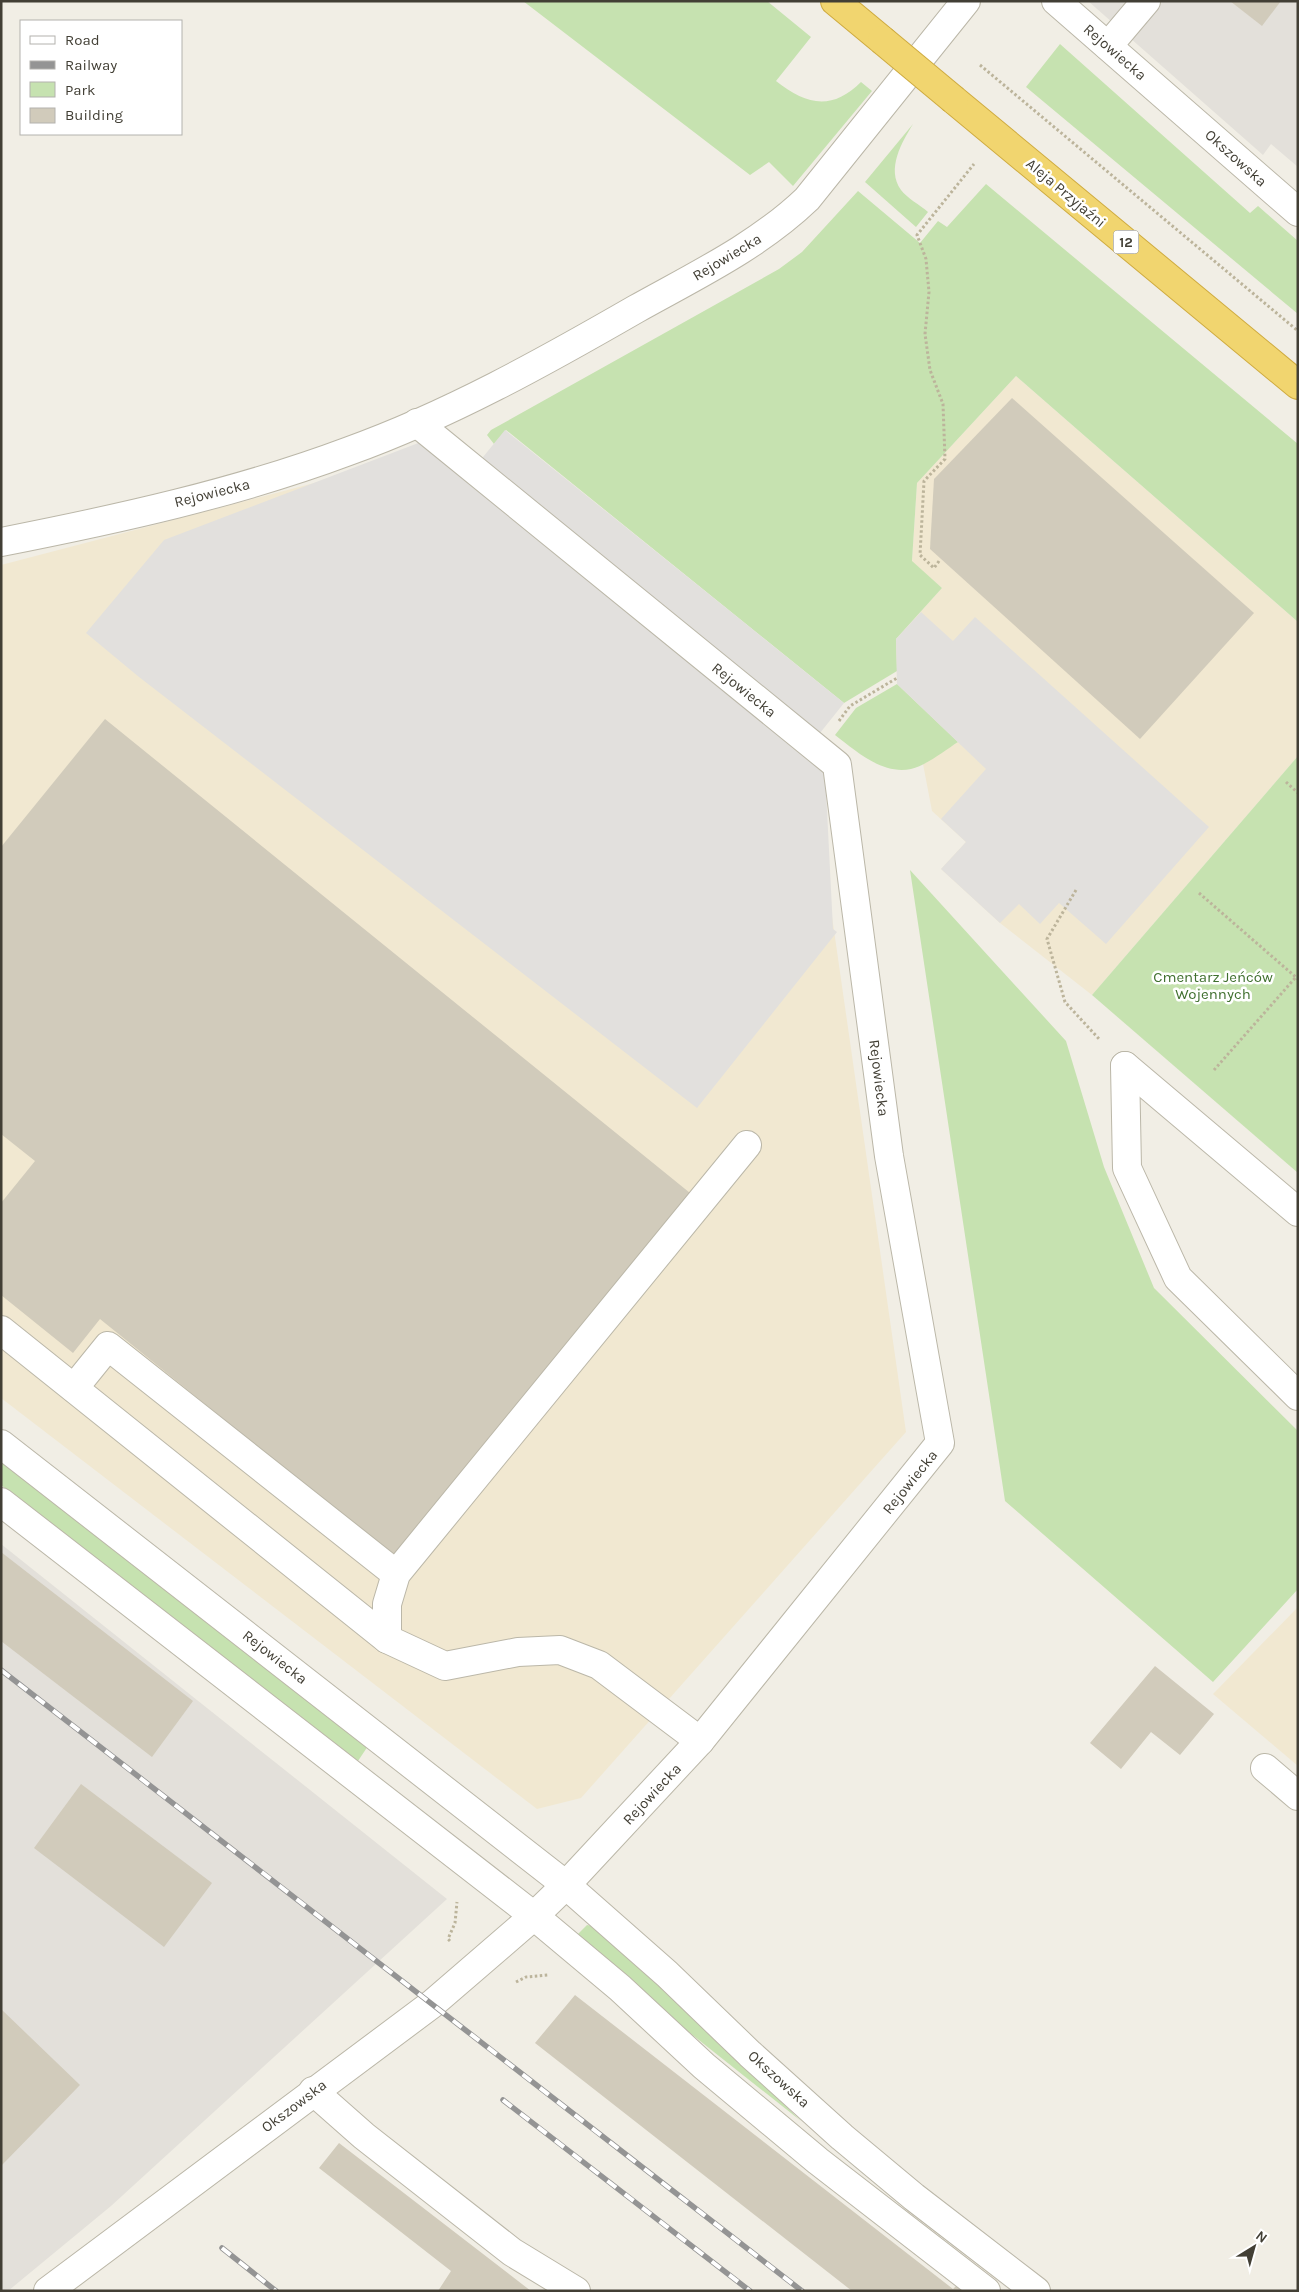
<svg xmlns="http://www.w3.org/2000/svg" width="1299" height="2292" viewBox="0 0 1299 2292" font-family="Karla,sans-serif">
<style>
.commercial{fill:#f1e8d1}
.industrial{fill:#e3e0da}
.green{fill:#c6e2b0}
.parking{fill:#e2e0dd}
.building{fill:#d1cbbb}
.lines{fill:none;stroke-linecap:round;stroke-linejoin:round}
.minor-casing{stroke:#bbb7a8;stroke-width:30}
.highway-casing{stroke:#cfab40;stroke-width:30}
.path{stroke:#bcb49b;stroke-width:3;stroke-dasharray:2.5 2.5;stroke-linecap:butt}
.minor{stroke:#fff;stroke-width:28}
.highway{stroke:#f1d56f;stroke-width:28}
.rail-casing{stroke:#949494;stroke-width:5.5}
.rail{stroke:#fff;stroke-width:4;stroke-dasharray:11;stroke-linecap:butt}
.highway-bridge-casing{stroke:#cfab40;stroke-width:30;stroke-linecap:butt}
.highway-bridge{stroke:#f1d56f;stroke-width:28}
.labels{text-anchor:middle;stroke-width:5;stroke-linejoin:round;paint-order:stroke}
.shield{fill:#fff;stroke:#7b7972;stroke-width:1}
.shield-label{font-size:14px;font-weight:bold;fill:#423f35}
.street-label{font-size:15px;fill:#423f35;stroke:#fff}
.park-label{font-size:15px;fill:#3f6f2e;stroke:#fff}
</style>
<rect width="100%" height="100%" fill="#f1eee5"/>
<g class="commercial">
<path d="M 1016,376 L 1298,622 L 1298,756 L 1092,995 L 1000,923 L 941,869 L 966,842 L 932,811 L 923,764 L 958,742 L 897,684 L 896,639 L 942,588 L 912,562 L 917,483 Z"/>
<path d="M 418,456 L 812,777 L 906,1432 L 581,1798 L 537,1809 L 1,1398 L 1,565 Z"/>
<path d="M 1298,1607 L 1298,1766 L 1213,1694 Z"/>
</g>
<g class="industrial">
<path d="M 1088,1 L 1298,1 L 1298,167 L 1271,144 L 1263,155 Z"/>
<path d="M 1,1544 L 447,1899 L 111,2206 L 8,2291 L 1,2291 Z"/>
</g>
<g class="green">
<path d="M 523,1 L 767,1 L 811,37 L 776,81 C 806,105 832,111 861,82 L 872,91 L 793,186 L 769,162 L 750,175 Z"/>
<path d="M 1060,44 L 1250,213 L 1258,206 L 1298,241 L 1298,314 L 1026,87 Z"/>
<path d="M 913,124 C 902,142 886,169 901,190 C 907,198 920,205 928,212 L 916,227 L 865,182 Z"/>
<path d="M 986,184 L 1298,444 L 1298,622 L 1016,376 L 917,483 L 912,561 L 942,588 L 896,639 L 897,671 L 844,703 L 506,430 L 494,444 L 487,435 L 491,430 L 779,269 L 802,252 L 858,191 L 920,243 L 938,221 L 947,227 Z"/>
<path d="M 897,684 L 958,742 C 944,751 927,765 911,769 C 882,775 856,751 835,735 L 856,708 Z"/>
<path d="M 1298,756 L 1298,1173 L 1092,995 Z"/>
<path d="M 910,870 L 1066,1041 L 1104,1167 L 1154,1288 L 1298,1431 L 1298,1589 L 1213,1682 L 1005,1501 Z"/>
<path d="M 1,1458 L 368,1746 L 358,1761 L 1,1485 Z"/>
<path d="M 587,1925 L 597,1927 L 616,1940 L 801,2121 L 637,1991 L 586,1948 L 578,1934 Z"/>
</g>
<g class="parking">
<path d="M 505,430 L 844,703 L 804,753 L 825,771 L 833,929 L 837,932 L 697,1108 L 139,677 L 86,633 L 164,540 L 421,442 L 466,478 Z"/>
<path d="M 921,612 L 953,641 L 975,617 L 1209,827 L 1106,944 L 1059,903 L 1040,924 L 1019,904 L 1000,923 L 941,869 L 966,842 L 941,819 L 986,769 L 897,684 L 896,639 Z"/>
</g>
<g class="building">
<path d="M 1230,1 L 1281,1 L 1262,26 Z"/>
<path d="M 1012,398 L 1254,613 L 1140,739 L 930,549 L 934,479 Z"/>
<path d="M 105,719 L 695,1197 L 400,1562 L 100,1319 L 73,1353 L 1,1295 L 1,1203 L 35,1161 L 1,1134 L 1,847 Z"/>
<path d="M 1,1552 L 193,1701 L 152,1757 L 1,1641 Z"/>
<path d="M 1155,1666 L 1214,1714 L 1180,1755 L 1151,1732 L 1121,1769 L 1090,1743 Z"/>
<path d="M 81,1784 L 212,1883 L 164,1947 L 34,1848 Z"/>
<path d="M 575,1995 L 953,2289 L 959,2283 L 969,2291 L 852,2291 L 535,2043 Z"/>
<path d="M 1,2009 L 80,2085 L 1,2166 Z"/>
<path d="M 339,2143 L 531,2291 L 438,2291 L 451,2271 L 319,2168 Z"/>
</g>
<g class="lines">
<g class="minor-casing">
<g id="minor">
<path d="M 1056,1 L 1298,212"/>
<path d="M 1108,46 L 1146,1"/>
<path d="M 1,542 C 118,519 237,493 349,451 C 449,415 544,362 636,309 C 695,276 758,246 807,199 L 966,1"/>
<path d="M 1125,1066 L 1127,1168 L 1178,1278 L 1298,1396"/>
<path d="M 1125,1066 L 1298,1212"/>
<path d="M 1,1330 L 387,1639 L 445,1666 L 518,1652 L 560,1650 L 599,1665 L 700,1741"/>
<path d="M 74,1388 L 108,1346 L 396,1574"/>
<path d="M 1,1444 L 566,1885 L 667,1974 L 750,2054 L 842,2137 L 914,2197 L 1036,2291"/>
<path d="M 1,1502 L 534,1916 L 620,1988 L 704,2066 L 818,2161 L 986,2291"/>
<path d="M 387,1639 L 387,1604 L 396,1574 L 747,1145"/>
<path d="M 1265,1768 L 1298,1796"/>
<path d="M 313,2091 L 364,2136 L 512,2252 L 576,2291"/>
<path d="M 48,2291 L 432,2004 L 534,1916 L 566,1885 L 700,1741 L 940,1443 L 889,1156 L 837,765 L 417,423"/>
</g>
</g>
<g class="highway-casing">
<g id="highway">
<path d="M 835,1 L 882,40"/>
<path d="M 954,100 L 1298,385"/>
</g>
</g>
<g class="path">
<path d="M 980,65 L 1298,331"/>
<path d="M 939,561 L 934,568 L 920,555 L 924,481 L 945,459 L 943,404 L 930,370 L 925,334 L 929,292 L 926,259 L 917,235 L 974,164"/>
<path d="M 839,721 L 850,706 L 897,678"/>
<path d="M 1286,782 L 1298,793"/>
<path d="M 1076,890 L 1047,939 L 1065,1002 L 1100,1040"/>
<path d="M 1199,893 L 1298,979"/>
<path d="M 1214,1070 L 1296,977"/>
<path d="M 450,1941 L 448,1939 L 455,1923 L 457,1902"/>
<path d="M 516,1982 L 526,1977 L 548,1975"/>
</g>
<use href="#minor" class="minor"/>
<use href="#highway" class="highway"/>
<g class="rail-casing">
<g id="rail">
<path d="M 1,1670 L 802,2291"/>
<path d="M 503,2100 L 750,2291"/>
<path d="M 222,2248 L 276,2291"/>
</g>
</g>
<use href="#rail" class="rail"/>
<g class="highway-bridge-casing">
<path id="highway-bridge" d="M 882,40 L 954,100"/>
</g>
<use href="#highway-bridge" class="highway-bridge"/>
</g>
<g class="labels">
<rect class="shield" x="1113.5" y="230.5" width="25" height="23" rx="4"/>
<g class="shield-label">
<text x="1126" y="247">12</text>
</g>
<g class="street-label">
<text transform="translate(1115 52) rotate(41)" y="5">Rejowiecka</text>
<text transform="translate(1236 158) rotate(42)" y="5">Okszowska</text>
<text transform="translate(1066 193) rotate(40)" y="5">Aleja Przyjaźni</text>
<text transform="translate(727 257) rotate(-31)" y="5">Rejowiecka</text>
<text transform="translate(212 493) rotate(-14)" y="5">Rejowiecka</text>
<text transform="translate(744 690) rotate(39)" y="5">Rejowiecka</text>
<text transform="translate(879 1078) rotate(83)" y="5">Rejowiecka</text>
<text transform="translate(910 1482) rotate(-51)" y="5">Rejowiecka</text>
<text transform="translate(275 1657) rotate(38)" y="5">Rejowiecka</text>
<text transform="translate(652 1794) rotate(-47)" y="5">Rejowiecka</text>
<text transform="translate(779 2079) rotate(42)" y="5">Okszowska</text>
<text transform="translate(294 2106) rotate(-37)" y="5">Okszowska</text>
</g>
<g class="park-label">
<text x="1213" y="982">Cmentarz Jeńców<tspan x="1213" dy="17">Wojennych</tspan></text>
</g>
</g>
<rect width="1299" height="2292" fill="none" stroke="#423f35" stroke-width="5"/>
<rect x="20" y="20" width="162" height="115" fill="#ffffff" stroke="#b3b2ae"/>
<rect x="30" y="36" width="25" height="8" fill="#ffffff" stroke="#b3b2ae"/>
<text x="65" y="45" font-size="15" fill="#423f35">Road</text>
<rect x="30" y="61" width="25" height="8" fill="#949494" stroke="#b3b2ae"/>
<text x="65" y="70" font-size="15" fill="#423f35">Railway</text>
<rect x="30" y="82" width="25" height="15" fill="#c6e2b0" stroke="#b3b2ae"/>
<text x="65" y="95" font-size="15" fill="#423f35">Park</text>
<rect x="30" y="108" width="25" height="15" fill="#d1cbbb" stroke="#b3b2ae"/>
<text x="65" y="120" font-size="15" fill="#423f35">Building</text>
<g transform="translate(1254 2247) rotate(37)" stroke="#ffffff" stroke-width="4" paint-order="stroke">
<path d="M0-4L9 19L0 12L-9 19Z" fill="#423f35"/>
<text y="-8" font-size="14" font-weight="bold" text-anchor="middle" fill="#423f35">N</text>
</g>
</svg>
